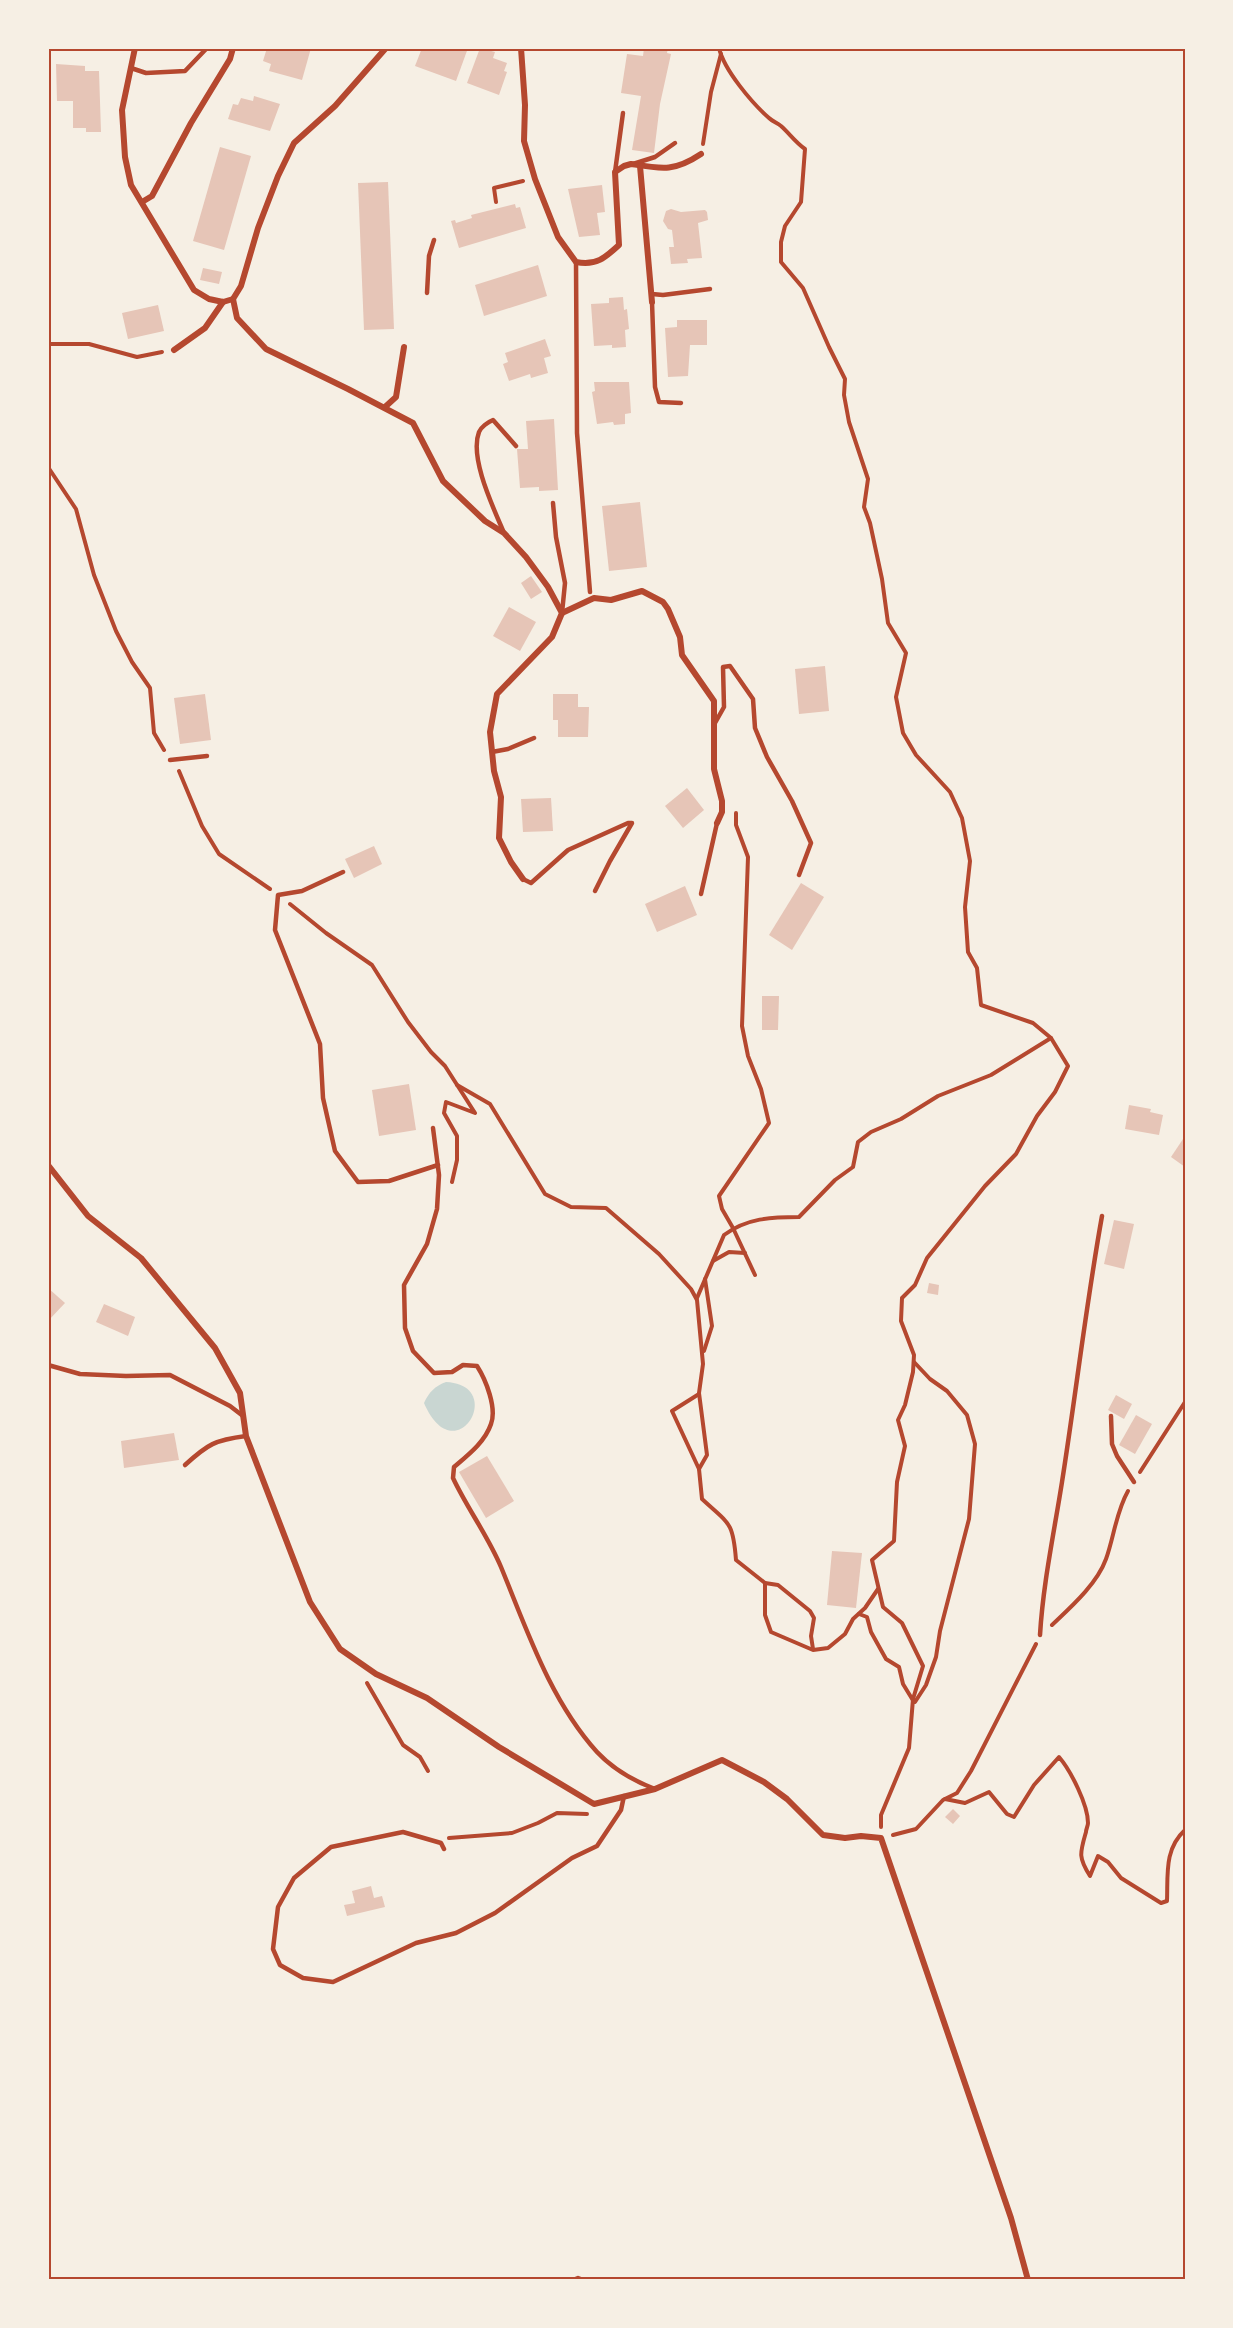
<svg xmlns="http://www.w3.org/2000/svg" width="1233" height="2328" viewBox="0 0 1233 2328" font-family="Roboto,sans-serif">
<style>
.water{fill:#c9d6d2}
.building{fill:#e6c5b7}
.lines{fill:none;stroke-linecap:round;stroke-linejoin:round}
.path{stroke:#b5482f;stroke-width:4}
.service{stroke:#b5482f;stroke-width:4.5}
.minor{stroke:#b5482f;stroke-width:6}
.neatline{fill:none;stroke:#b5482f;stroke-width:2}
</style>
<rect width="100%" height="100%" fill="#f6efe4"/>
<path class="water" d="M 446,1382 C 508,1385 455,1475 424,1403 C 429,1392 435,1386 446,1382 Z"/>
<g class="building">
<path d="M 267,48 L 311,48 L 302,80 L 269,71 L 271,64 L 263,61 Z"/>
<path d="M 422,48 L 468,48 L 456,81 L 415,66 Z"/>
<path d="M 480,48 L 495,52 L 493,58 L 507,63 L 504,71 L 507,72 L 499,95 L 467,83 Z"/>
<path d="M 644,48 L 668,48 L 667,53 L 671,54 L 660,104 L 654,153 L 632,150 L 641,96 L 621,93 L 627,54 L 643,56 Z"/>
<path d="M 56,64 L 85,66 L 85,71 L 99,71 L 101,132 L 86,132 L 86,128 L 73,128 L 73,101 L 57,101 Z"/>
<path d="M 254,96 L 280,104 L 270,131 L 228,119 L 233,104 L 238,105 L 241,98 L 253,101 Z"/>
<path d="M 220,147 L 251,156 L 224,250 L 193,241 Z"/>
<path d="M 388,182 L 394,329 L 364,330 L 358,183 Z"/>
<path d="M 602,185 L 605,212 L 597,213 L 600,235 L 579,237 L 568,189 Z"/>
<path d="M 515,204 L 516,208 L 520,207 L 526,228 L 459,248 L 451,221 L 455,220 L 456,223 L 472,218 L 471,215 Z"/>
<path d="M 671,209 L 681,212 L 705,210 L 707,212 L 708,220 L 698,223 L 702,258 L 687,259 L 688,263 L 671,264 L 669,247 L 674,247 L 672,230 L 668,229 L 663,221 L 666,211 Z"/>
<path d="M 538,265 L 547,296 L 484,316 L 475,285 Z"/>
<path d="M 203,268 L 222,272 L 219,284 L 200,280 Z"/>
<path d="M 623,297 L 624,310 L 627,309 L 629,329 L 625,330 L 626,347 L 612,348 L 612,345 L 594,346 L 591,304 L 609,303 L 609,298 Z"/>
<path d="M 158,305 L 164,331 L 128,339 L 122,313 Z"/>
<path d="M 677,320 L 707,320 L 707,345 L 690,345 L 688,376 L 668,377 L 665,328 L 677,327 Z"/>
<path d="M 545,339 L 551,356 L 544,358 L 548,373 L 531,378 L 530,374 L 509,381 L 503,364 L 508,362 L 505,353 Z"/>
<path d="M 594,382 L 629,382 L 631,413 L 625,414 L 625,424 L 614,425 L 613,422 L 597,424 L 592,392 L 595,391 Z"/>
<path d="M 554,419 L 558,490 L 539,491 L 539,487 L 520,488 L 517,449 L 528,449 L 526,421 Z"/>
<path d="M 640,502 L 647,567 L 609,571 L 602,506 Z"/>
<path d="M 531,576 L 542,592 L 531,599 L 521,583 Z"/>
<path d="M 509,607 L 536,622 L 520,651 L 493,636 Z"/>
<path d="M 825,666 L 829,711 L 799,714 L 795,669 Z"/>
<path d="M 205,694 L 211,740 L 180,744 L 174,698 Z"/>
<path d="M 553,694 L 578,694 L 578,707 L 589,707 L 588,737 L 558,737 L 558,720 L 553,720 Z"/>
<path d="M 687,788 L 704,810 L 683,828 L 665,806 Z"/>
<path d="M 551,798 L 553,831 L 523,832 L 521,799 Z"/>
<path d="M 374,846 L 382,864 L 354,878 L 345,859 Z"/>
<path d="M 801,883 L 824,897 L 792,950 L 769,935 Z"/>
<path d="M 685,886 L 697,915 L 657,932 L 645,904 Z"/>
<path d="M 762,996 L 779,996 L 778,1030 L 762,1030 Z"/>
<path d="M 409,1084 L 416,1130 L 379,1136 L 372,1090 Z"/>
<path d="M 1129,1105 L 1151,1109 L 1150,1112 L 1163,1115 L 1159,1135 L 1125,1129 Z"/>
<path d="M 1185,1136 L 1185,1167 L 1171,1157 Z"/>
<path d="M 1114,1220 L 1134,1224 L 1124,1269 L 1104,1264 Z"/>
<path d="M 929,1283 L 939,1285 L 938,1295 L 927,1293 Z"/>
<path d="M 48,1288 L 65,1303 L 48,1321 Z"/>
<path d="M 104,1304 L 135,1317 L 128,1336 L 96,1322 Z"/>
<path d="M 1116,1395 L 1132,1404 L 1124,1419 L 1108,1410 Z"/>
<path d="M 1136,1415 L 1152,1424 L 1135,1454 L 1119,1445 Z"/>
<path d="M 174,1433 L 179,1460 L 124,1468 L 121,1441 Z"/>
<path d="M 487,1456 L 514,1501 L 486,1518 L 459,1472 Z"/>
<path d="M 832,1551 L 862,1553 L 856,1608 L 827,1605 Z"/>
<path d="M 953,1809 L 960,1816 L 953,1824 L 945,1817 Z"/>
<path d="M 371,1886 L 374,1898 L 382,1896 L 385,1907 L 347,1916 L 344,1905 L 355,1903 L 352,1891 Z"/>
</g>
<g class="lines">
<g class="path">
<path d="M 719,48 C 724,70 752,103 769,118 C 772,121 777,123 781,126 C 790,134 795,142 805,149 L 801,202 L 785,226 L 781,242 L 781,262 L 803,288 L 829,347 L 845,379 L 844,395 L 849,422 L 868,479 L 864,507 L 870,523 L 882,579 L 888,623 L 906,653 L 896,697 L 903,733 L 916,755 L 950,792 L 962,818 L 970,861 L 965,907 L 968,952 L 977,968 L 981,1005 L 1033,1023 L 1051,1038 L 1068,1066 L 1055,1092 L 1037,1116 L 1016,1154 L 985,1186 L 927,1258 L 915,1285 L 902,1298 L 901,1321 L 914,1355 L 913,1372 L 905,1405 L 898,1420 L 905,1446 L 897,1482 L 894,1541 L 872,1560 L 883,1607 L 902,1623 L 923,1666 L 913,1699 L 909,1748 L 881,1815 L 881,1827"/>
<path d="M 703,144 L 711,92 L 721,54"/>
<path d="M 496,202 L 494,188 L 523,181"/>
<path d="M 48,344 L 89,344 L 137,357 L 162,352"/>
<path d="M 48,467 L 76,509 L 94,575 L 116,631 L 132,662 L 150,688 L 154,733 L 164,750"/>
<path d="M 179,771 L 202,826 L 219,854 L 270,889"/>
<path d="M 736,813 L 736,825 L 748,857 L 742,1026 L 748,1056 L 761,1089 L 769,1123 L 719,1196 L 722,1209 L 733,1228 L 755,1275"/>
<path d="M 290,904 L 326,933 L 372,965 L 408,1022 L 431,1052 L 445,1066 L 475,1113 L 446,1102 L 444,1113 L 457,1136 L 457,1160 L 452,1182"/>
<path d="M 457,1085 L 490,1104 L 545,1194 L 571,1207 L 606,1208 L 659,1254 L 691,1289 L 697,1300 L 703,1364 L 699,1393 L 707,1455 L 699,1469"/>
<path d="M 713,1261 L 729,1252 L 745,1253"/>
<path d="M 697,1298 L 724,1235 C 747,1218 771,1217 799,1217 L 835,1180 L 853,1167 L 858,1142 L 871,1132 L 901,1119 L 938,1096 L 991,1075 L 1051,1038"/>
<path d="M 704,1351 L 712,1326 L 705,1279"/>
<path d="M 914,1362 L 930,1379 L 947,1391 L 967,1415 L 975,1444 L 969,1519 L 940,1631 L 936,1657 L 926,1685 L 915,1702"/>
<path d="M 699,1394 L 672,1411 L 699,1469 L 702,1499 C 729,1524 733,1521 736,1560 L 765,1583 L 765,1615 L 771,1632 L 813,1650 L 828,1648 L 845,1634 L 853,1619 L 865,1608 L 878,1589"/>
<path d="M 1140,1472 L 1185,1402"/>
<path d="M 765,1583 L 778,1585 L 810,1611 L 814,1618 L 811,1636 L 813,1649"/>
<path d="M 859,1614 L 867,1617 L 871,1632 L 886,1659 L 899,1667 L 903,1684 L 914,1702"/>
<path d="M 1052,1625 C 1071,1607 1097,1584 1106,1559 C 1114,1537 1116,1512 1128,1491"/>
<path d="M 367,1683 L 403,1745 L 420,1757 L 428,1771"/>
<path d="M 945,1799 L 965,1803 L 989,1792 L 1007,1814 L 1014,1817 L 1034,1785 L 1059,1757 C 1071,1771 1088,1805 1088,1823 C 1088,1826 1086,1829 1086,1832 C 1080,1853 1078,1857 1090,1876 L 1098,1856 L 1108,1862 L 1121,1878 L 1161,1903 L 1167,1901 C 1168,1875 1164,1849 1185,1830"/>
<path d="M 893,1835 L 916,1829 L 943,1800 L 957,1793 L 971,1771 L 1036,1644"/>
<path d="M 449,1838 L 512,1833 L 538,1823 L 557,1813 L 587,1814"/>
</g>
<g class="service">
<path d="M 131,68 L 146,73 L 185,71 L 207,48"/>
<path d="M 633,164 L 655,157 L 675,143"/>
<path d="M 615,172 L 623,113"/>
<path d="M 576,262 L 577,433 L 590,592"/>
<path d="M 427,293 L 429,256 L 434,240"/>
<path d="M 652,294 L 663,295 L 710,289"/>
<path d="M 652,302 L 655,387 L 659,402 L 681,403"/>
<path d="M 553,503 L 556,537 L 565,583 L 562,613"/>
<path d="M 504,533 C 494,509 469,458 479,432 C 481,427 488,422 493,420 L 516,446"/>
<path d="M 715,723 L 724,707 L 723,667 L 730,666 L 753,699 L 755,728 L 767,757 L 792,801 L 811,843 L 799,875"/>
<path d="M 492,752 L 508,749 L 534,738"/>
<path d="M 170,760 L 207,756"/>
<path d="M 343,872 L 302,891 L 278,895 L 275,930 L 320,1044 L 323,1098 L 335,1151 L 358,1182 L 389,1181 L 438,1165"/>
<path d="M 523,879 L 531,883 L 568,850 L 628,823 L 632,823 L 610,861 L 595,891"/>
<path d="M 701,894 L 717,823"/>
<path d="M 433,1128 L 439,1175 L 437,1209 L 427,1244 L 404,1285 L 405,1328 L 413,1351 L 434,1373 L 452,1372 L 463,1365 L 477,1366 C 486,1380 497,1408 491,1424 C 485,1442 468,1455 454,1467 L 453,1478 C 467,1508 488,1536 501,1567 C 527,1630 550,1700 597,1752 C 613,1769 634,1781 655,1789"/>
<path d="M 48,1365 L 80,1374 L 126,1376 L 170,1375 L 230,1406 L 243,1416"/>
<path d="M 1111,1416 L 1112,1444 L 1117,1456 L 1134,1482"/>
<path d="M 185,1465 C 208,1444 215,1440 246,1436"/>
<path d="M 1040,1635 C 1043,1584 1054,1533 1062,1482 C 1076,1393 1086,1305 1102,1216"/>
<path d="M 444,1849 L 441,1843 L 403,1832 L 331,1847 L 294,1878 L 278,1907 L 273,1949 L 280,1965 L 303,1978 L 333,1982 L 416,1943 L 456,1933 L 495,1913 L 572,1858 L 597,1846 L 621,1810 L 624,1796"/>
<path d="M 573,2280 L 578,2278 L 583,2280"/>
</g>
<g class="minor">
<path d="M 135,48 L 122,110 L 125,157 L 131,185 L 194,290 L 209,299 L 223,302 L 233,299 L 241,286 L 258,228 L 278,176 L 294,143 L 335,106 L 386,48"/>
<path d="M 521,48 L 525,105 L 524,141 L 535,179 L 558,237 L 576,262 C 596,266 605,258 619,245 L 615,172 L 624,166 L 631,164 C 662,169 674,172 701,154"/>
<path d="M 640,166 L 652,302"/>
<path d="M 142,202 L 152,196 L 191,123 L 230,59 L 233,48"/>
<path d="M 233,299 L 237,318 L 266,349 L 348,389 L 413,423 L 443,481 L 485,521 L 504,533 L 526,557 L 548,587 L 562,613 L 552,637 L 497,694 L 490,732 L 494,771 L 501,797 L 499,838 L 511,862 L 523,879"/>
<path d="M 174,350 L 205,328 L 223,302"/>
<path d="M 385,407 L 396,397 L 404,347"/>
<path d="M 562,613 L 594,598 L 611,600 L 642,591 L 663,602 L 668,609 L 680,637 L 682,655 L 714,701 L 714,769 L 722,801 L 722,812 L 717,823"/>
<path d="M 48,1165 L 88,1216 L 141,1258 L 215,1348 L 240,1393 L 246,1436 L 310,1602 L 340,1649 L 376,1674 L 427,1698 L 499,1747 L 594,1804 L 655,1789 L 722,1760 L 764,1782 L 787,1799 L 823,1835 L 845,1838 L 861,1836 L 881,1838 L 1011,2218 L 1028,2280"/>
</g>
</g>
<rect width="1233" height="2328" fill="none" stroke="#f6efe4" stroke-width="99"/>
<rect x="50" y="50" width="1134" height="2228" class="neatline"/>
</svg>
